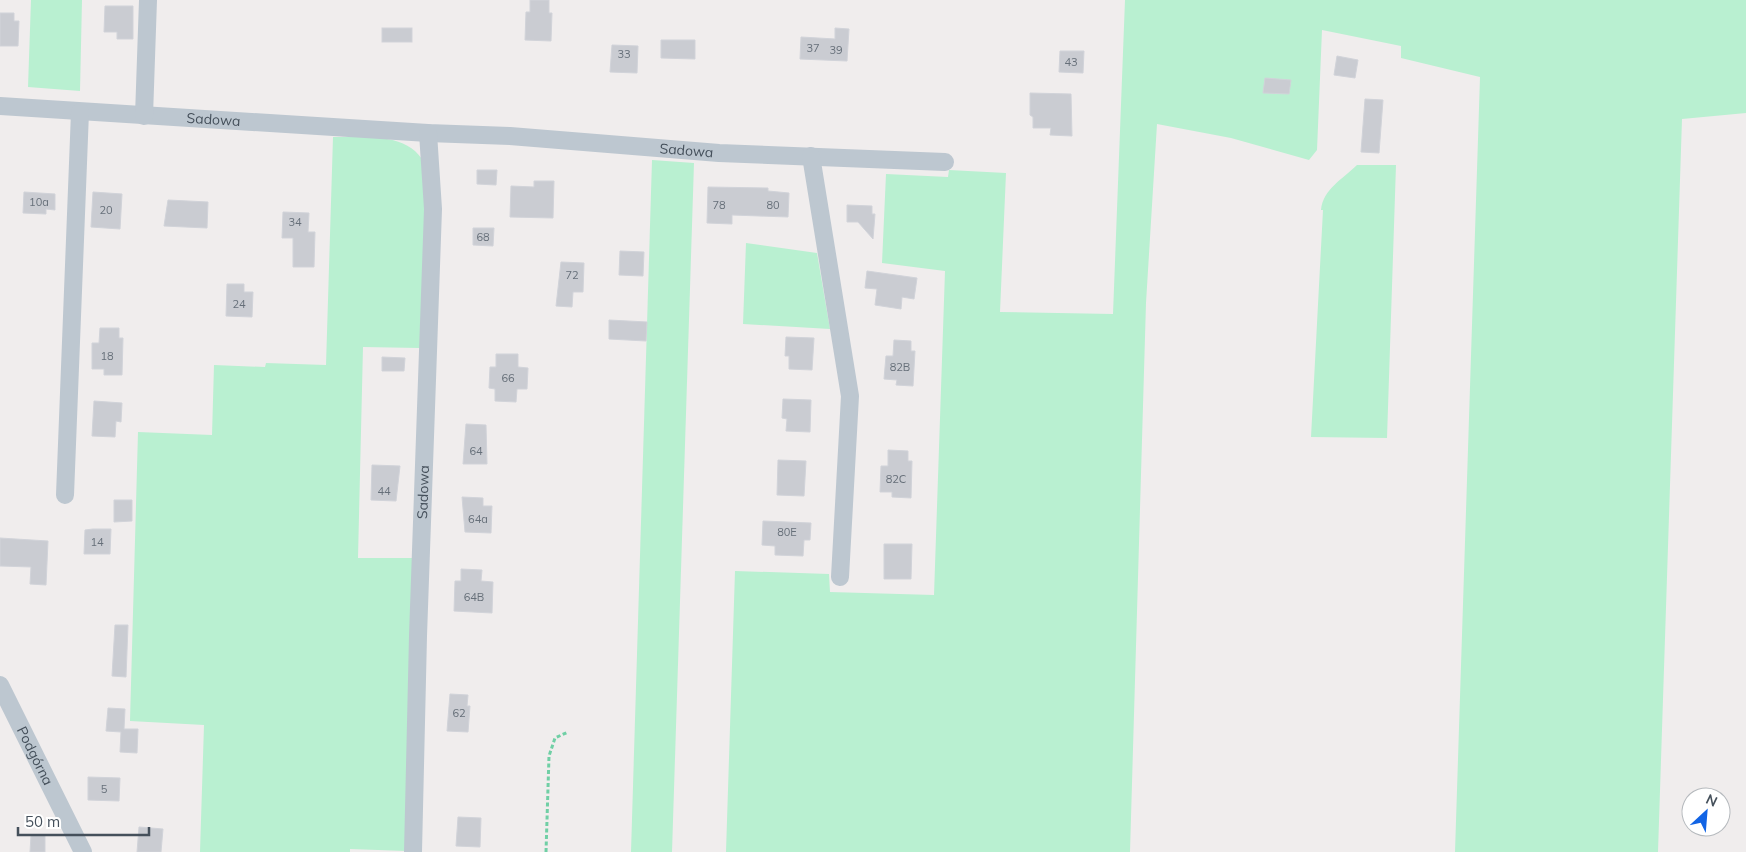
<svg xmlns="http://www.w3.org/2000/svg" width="1746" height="852" viewBox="0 0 1746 852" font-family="Mulish,sans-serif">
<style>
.green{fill:#b9f0d1}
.building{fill:#caccd2;stroke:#d1d3d9}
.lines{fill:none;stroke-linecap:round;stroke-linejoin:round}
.path{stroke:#70cfa5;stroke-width:3;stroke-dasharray:4 2.5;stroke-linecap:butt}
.minor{stroke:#bdc7d0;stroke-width:18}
.labels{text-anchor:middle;stroke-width:4.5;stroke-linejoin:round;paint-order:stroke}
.number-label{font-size:11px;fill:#666f79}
.street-label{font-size:14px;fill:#45505b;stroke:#fff}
</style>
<rect width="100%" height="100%" fill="#f0eded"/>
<g class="green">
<path d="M 31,0 L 82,0 L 80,91 L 28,87 Z"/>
<path d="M 1125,0 L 1746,0 L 1746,113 L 1682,119 L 1658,852 L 1455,852 L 1480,77 L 1401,58 L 1401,46 L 1322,30 L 1317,150 L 1309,160 L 1231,138 L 1157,124 L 1146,303 L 1130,852 L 726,852 L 735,571 L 829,574 L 830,592 L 934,595 L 945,271 L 882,263 L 886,174 L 948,177 L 949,170 L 1006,173 L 1000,312 L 1113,314 Z"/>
<path d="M 333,137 C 367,138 413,131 427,169 L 420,348 L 363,347 L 358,558 L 414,558 L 406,851 L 350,849 L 350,852 L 200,852 L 204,725 L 130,721 L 138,432 L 212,435 L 214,365 L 265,367 L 266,363 L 326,365 Z"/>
<path d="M 652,160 L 694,163 L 672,852 L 631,852 Z"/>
<path d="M 1357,165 L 1396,165 L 1387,438 L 1311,437 L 1323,210 L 1321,210 C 1323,189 1343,179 1357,165 Z"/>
<path d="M 746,243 L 817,253 L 830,329 L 743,324 Z"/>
</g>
<g class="building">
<path d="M 530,0 L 549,0 L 549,13 L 552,13 L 551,41 L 525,40 L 526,12 L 530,12 Z"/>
<path d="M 105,6 L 133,6 L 133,39 L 117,39 L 117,32 L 104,32 Z"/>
<path d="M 0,13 L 14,13 L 14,21 L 19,21 L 18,46 L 0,46 Z"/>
<rect x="382" y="28" width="30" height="14"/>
<path d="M 835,28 L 849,29 L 847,61 L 800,59 L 801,37 L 835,39 Z"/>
<path d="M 661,40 L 695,40 L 695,59 L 661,58 Z"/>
<path d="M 612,45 L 638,46 L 637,73 L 610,72 Z"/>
<path d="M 1060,51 L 1084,51 L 1083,73 L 1059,72 Z"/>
<path d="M 1337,56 L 1358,60 L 1355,78 L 1334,75 Z"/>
<path d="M 1265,78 L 1291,80 L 1289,94 L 1263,93 Z"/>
<path d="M 1030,93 L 1071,94 L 1072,136 L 1050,135 L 1051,128 L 1033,128 L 1033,117 L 1030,115 Z"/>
<path d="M 1365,99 L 1383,100 L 1379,153 L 1361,152 Z"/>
<path d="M 477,170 L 497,170 L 496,185 L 477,184 Z"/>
<path d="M 534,181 L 554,181 L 553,218 L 510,217 L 511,186 L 534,187 Z"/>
<path d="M 708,187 L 768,188 L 768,191 L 789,193 L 788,217 L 732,215 L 732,224 L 707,223 Z"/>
<path d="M 24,192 L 55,194 L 55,210 L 46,209 L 46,214 L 23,213 Z"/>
<path d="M 93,192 L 122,194 L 120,229 L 91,227 Z"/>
<path d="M 168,200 L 208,202 L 207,228 L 164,226 Z"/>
<path d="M 847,205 L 872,206 L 872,214 L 875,214 L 873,239 L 858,222 L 847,222 Z"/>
<path d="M 283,212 L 309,213 L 308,232 L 315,232 L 314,267 L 293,267 L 293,238 L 282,238 Z"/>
<path d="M 473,228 L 494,228 L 493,246 L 473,245 Z"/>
<path d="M 620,251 L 644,252 L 643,276 L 619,275 Z"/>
<path d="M 561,262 L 584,263 L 583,292 L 573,292 L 572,307 L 556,306 Z"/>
<path d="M 867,271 L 917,278 L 914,299 L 902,297 L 901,309 L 875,305 L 877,289 L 865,288 Z"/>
<path d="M 227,284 L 244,284 L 244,292 L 253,292 L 252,317 L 226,316 Z"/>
<path d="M 609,320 L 647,322 L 646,341 L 609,339 Z"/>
<path d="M 100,328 L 119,328 L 119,338 L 123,338 L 122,375 L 104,375 L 104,369 L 92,369 L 92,343 L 99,343 Z"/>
<path d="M 786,337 L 814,338 L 812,370 L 789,369 L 789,356 L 785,356 Z"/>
<path d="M 894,340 L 911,341 L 911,351 L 915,351 L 913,386 L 896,385 L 897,380 L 884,379 L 886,356 L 893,356 Z"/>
<path d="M 496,354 L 518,354 L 518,367 L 528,368 L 527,389 L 517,389 L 516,402 L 495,401 L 495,389 L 489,388 L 490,367 L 496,367 Z"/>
<path d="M 382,357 L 405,358 L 404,371 L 382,371 Z"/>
<path d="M 783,399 L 811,400 L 810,432 L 786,431 L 787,419 L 782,418 Z"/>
<path d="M 94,401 L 122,403 L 121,422 L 116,421 L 115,437 L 92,436 Z"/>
<path d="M 466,424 L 486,425 L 487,464 L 463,464 Z"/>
<path d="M 888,450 L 908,451 L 908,461 L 912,461 L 911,498 L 892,497 L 892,492 L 880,492 L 881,466 L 888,466 Z"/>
<path d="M 778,460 L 806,461 L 804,496 L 777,495 Z"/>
<path d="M 372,465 L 400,466 L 396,501 L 371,500 Z"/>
<path d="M 462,497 L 483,498 L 483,506 L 492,506 L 491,533 L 465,532 Z"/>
<path d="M 114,500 L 132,500 L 132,521 L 114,522 Z"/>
<path d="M 763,521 L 811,523 L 810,540 L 804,540 L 803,556 L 775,555 L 775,546 L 762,545 Z"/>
<path d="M 93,529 L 111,529 L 110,554 L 84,554 L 85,530 Z"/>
<path d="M 0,538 L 48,541 L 46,585 L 30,584 L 31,567 L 0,566 Z"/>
<path d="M 884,544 L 912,544 L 911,579 L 884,579 Z"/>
<path d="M 461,569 L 482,570 L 481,581 L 493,582 L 492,613 L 454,611 L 455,581 L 461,581 Z"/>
<path d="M 115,625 L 128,625 L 126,677 L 112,676 Z"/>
<path d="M 450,694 L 468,695 L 467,706 L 470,706 L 468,732 L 447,731 Z"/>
<path d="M 108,708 L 125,709 L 124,729 L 138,729 L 137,753 L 120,752 L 121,732 L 106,731 Z"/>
<path d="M 88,777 L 120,778 L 119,801 L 88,800 Z"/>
<path d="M 458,817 L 481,818 L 480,847 L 456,846 Z"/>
<path d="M 139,827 L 163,829 L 161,852 L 137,852 Z"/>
<path d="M 31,835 L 45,835 L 45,852 L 30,852 Z"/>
</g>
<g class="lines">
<path class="path" d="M 546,852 L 549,756 L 555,738 L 568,732"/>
<g class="minor">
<path id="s1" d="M 0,106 L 428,133 L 510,136 L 719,153 L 945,162"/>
<path d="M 144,116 L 148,0"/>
<path d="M 811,156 L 850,396 L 840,577"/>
<path d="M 65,495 L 80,112"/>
<path id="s2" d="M 0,685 L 83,852"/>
<path id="s3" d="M 413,852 L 418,636 L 433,209 L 428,133"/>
</g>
</g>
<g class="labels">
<g class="number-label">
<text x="813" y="52">37</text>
<text x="836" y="54">39</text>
<text x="624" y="58">33</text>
<text x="1071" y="66">43</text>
<text x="39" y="206">10a</text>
<text x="719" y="209">78</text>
<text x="773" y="209">80</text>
<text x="106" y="214">20</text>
<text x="295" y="226">34</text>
<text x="483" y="241">68</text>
<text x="572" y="279">72</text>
<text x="239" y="308">24</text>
<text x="107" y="360">18</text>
<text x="900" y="371">82B</text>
<text x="508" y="382">66</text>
<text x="476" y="455">64</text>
<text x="896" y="483">82C</text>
<text x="384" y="495">44</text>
<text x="478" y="523">64a</text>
<text x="787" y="536">80E</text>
<text x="97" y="546">14</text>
<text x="474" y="601">64B</text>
<text x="459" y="717">62</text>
<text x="104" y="793">5</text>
</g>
<g class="street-label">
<text dy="5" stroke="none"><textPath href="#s1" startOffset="214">Sadowa</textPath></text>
<text dy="5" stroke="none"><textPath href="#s1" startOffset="688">Sadowa</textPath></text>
<text dy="5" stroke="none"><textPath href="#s3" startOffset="360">Sadowa</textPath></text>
<text dy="5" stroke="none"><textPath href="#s2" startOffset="79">Podgórna</textPath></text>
</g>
</g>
<g transform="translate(1706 812) rotate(26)"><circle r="24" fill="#ffffff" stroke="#b5b9bd"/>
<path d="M0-4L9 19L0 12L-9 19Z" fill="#1264e5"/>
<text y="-8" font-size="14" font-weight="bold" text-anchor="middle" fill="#45505b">N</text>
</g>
<path d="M18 827v8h131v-8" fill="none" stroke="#45505b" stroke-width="2.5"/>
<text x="25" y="827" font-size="15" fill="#45505b" stroke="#ffffff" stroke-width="4" paint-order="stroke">50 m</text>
</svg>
